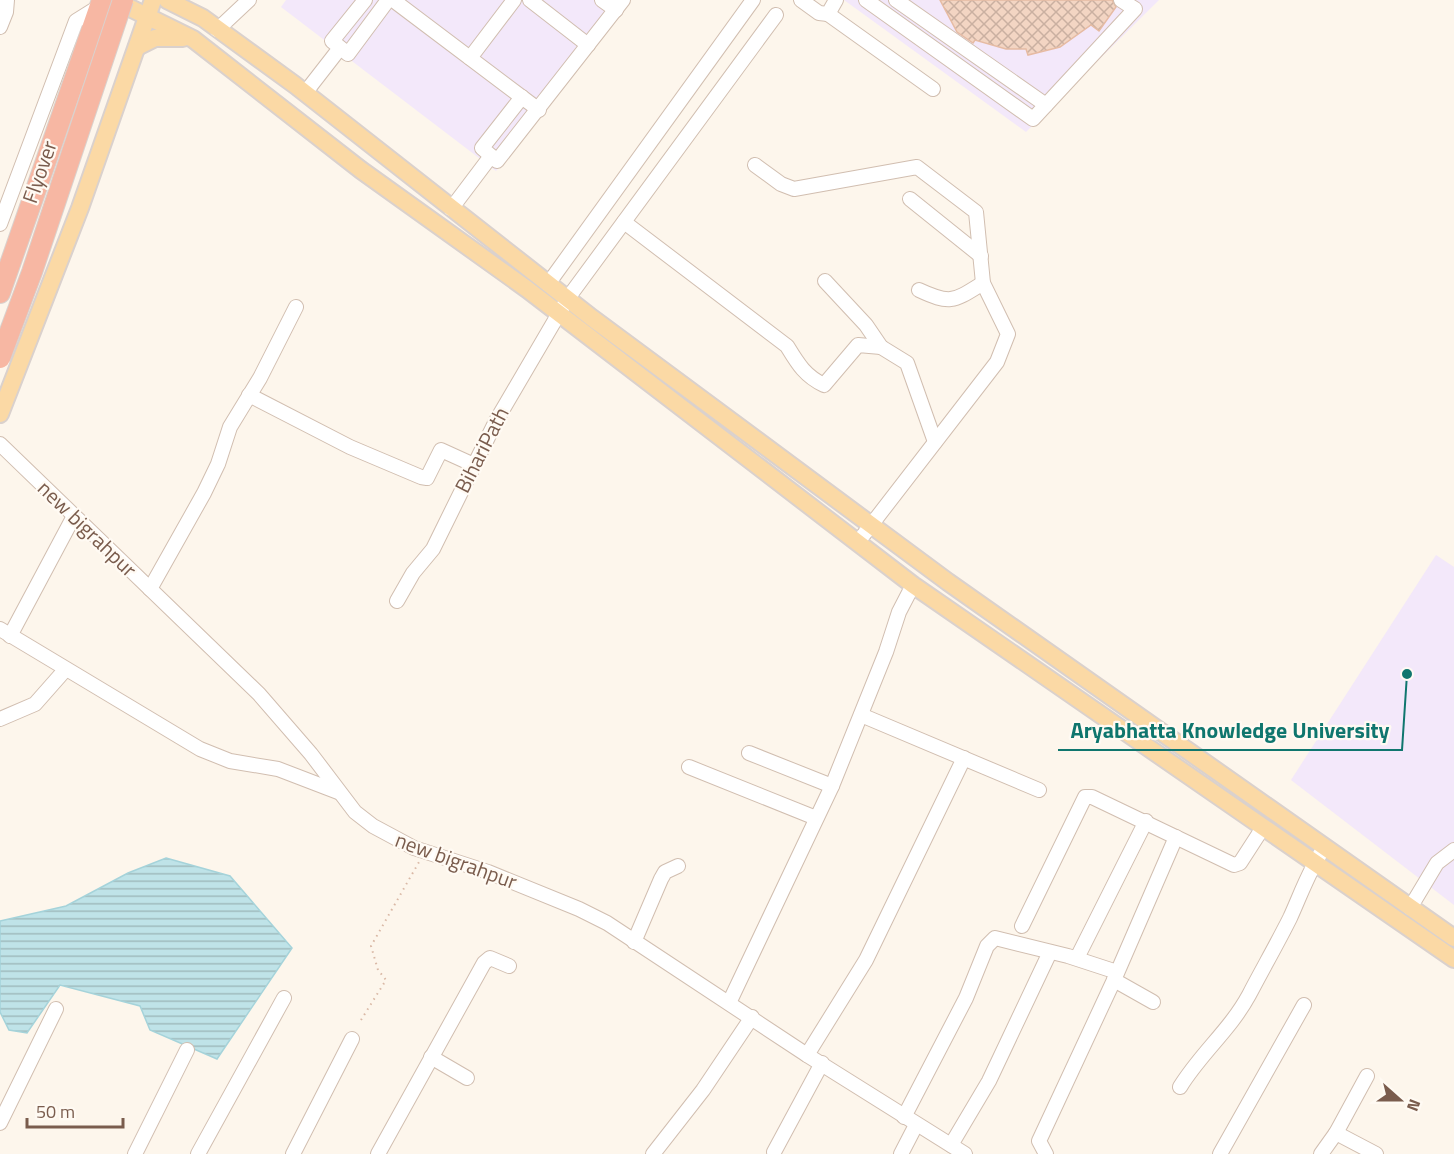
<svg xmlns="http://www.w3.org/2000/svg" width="1454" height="1154" viewBox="0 0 1454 1154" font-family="'Titillium Web',sans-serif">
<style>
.education{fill:#f3e8fa}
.water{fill:url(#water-rules);stroke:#a5d3da;stroke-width:1.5}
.building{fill:url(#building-cross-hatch);stroke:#e6bba3;stroke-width:1.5}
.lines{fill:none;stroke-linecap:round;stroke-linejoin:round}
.minor-casing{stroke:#d1beb0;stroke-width:16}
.major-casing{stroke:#dad1cd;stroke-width:20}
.highway-casing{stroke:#dad1cd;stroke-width:22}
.path{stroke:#d9b8a5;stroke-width:2;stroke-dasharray:1.5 4.5;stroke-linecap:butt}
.minor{stroke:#fff;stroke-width:14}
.major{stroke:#fbd9a5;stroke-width:16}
.highway{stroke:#f7b7a3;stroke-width:20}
.highway-bridge-casing{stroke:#dad1cd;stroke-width:22;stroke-linecap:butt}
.highway-bridge{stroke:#f7b7a3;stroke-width:20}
.labels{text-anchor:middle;stroke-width:4.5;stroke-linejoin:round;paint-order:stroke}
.street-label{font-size:21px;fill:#7a5c4d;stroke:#fffaf3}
.leader{fill:none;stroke:#0f766e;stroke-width:2}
.callout-dot{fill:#0f766e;stroke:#fffaf3;stroke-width:2}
.callout-label{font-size:22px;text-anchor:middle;font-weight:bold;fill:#0f766e;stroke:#fffaf3;stroke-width:4.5;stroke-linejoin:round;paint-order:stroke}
</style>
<defs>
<pattern id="water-rules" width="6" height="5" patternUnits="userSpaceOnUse" patternTransform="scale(1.5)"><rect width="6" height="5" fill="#bfe3e8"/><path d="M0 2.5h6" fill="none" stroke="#a0bbbe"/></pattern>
<pattern id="building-cross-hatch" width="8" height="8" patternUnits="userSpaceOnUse" patternTransform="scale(1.5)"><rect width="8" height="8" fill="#f3d5c3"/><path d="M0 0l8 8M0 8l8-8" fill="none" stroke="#cab0a1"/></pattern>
</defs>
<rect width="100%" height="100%" fill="#fdf6ec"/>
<g class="education">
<path d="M 286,0 L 628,0 L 496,171 L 281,7 Z"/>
<path d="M 844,0 L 1159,0 L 1026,132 Z"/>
<path d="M 1436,555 L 1454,567 L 1454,905 L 1291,780 Z"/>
</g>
<path class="water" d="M 166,858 L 230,876 L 292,948 L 217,1059 L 150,1030 L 140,1006 L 60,985 L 27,1033 L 9,1030 L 0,1012 L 0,921 L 66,906 L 128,873 Z"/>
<path class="building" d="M 940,0 L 1112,0 L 1116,7 L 1099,31 L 1091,25 L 1060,47 L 1028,55 L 1026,49 L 1006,49 L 975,40 L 973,43 L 957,32 Z"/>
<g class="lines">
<g class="minor-casing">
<g id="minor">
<path d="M 365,0 L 332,41 L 348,54 L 388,0"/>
<path d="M 393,0 L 539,110"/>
<path d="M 530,0 L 588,45"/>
<path d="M 602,0 L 616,10"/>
<path d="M 801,0 L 819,13 L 828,14 L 836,0"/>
<path d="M 866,0 L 1033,119 L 1135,9 L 1121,0"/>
<path d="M 896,0 L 1046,105"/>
<path d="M 828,14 L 933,89"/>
<path d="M 0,27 L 6,12 L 7,0"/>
<path d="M 217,30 L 249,0"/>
<path d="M 470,58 L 514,0"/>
<path d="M 305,93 L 340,48"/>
<path d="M 522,97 L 482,148 L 497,161 L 623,0"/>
<path d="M 755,165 L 781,184 L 794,189 L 917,167 L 976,212 L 983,283 L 1008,334 L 997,362 L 858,542"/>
<path d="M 910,199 L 981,256"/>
<path d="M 451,209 L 491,156"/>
<path d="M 624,222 L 787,346 C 798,364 805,376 824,385 L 858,345 L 881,347"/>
<path d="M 0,224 L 76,21 L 100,6"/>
<path d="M 825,281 L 866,325 L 881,347 L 907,363 L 935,442"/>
<path d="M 548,284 L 753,0"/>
<path d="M 919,290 C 951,305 954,301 983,283"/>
<path d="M 249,395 L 350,447 L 421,477 L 427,478 L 441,450 L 474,465"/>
<path d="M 0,444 L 259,694 L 311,754 L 355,812 L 373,826 L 414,848 L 488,872 L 579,909 L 607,923 L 807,1055 L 965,1154"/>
<path d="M 150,589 L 204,493 L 218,464 L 230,427 L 260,378 L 296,307"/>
<path d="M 397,601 L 413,573 L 433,549 L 496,421 L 568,298 L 776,15"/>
<path d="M 0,629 L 200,749 L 230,761 L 278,769 L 338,792"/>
<path d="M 10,636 L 74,516"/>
<path d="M 861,715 L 1039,790"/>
<path d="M 0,719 L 35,704 L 65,670"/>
<path d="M 749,753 L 832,786"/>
<path d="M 689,767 L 816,818"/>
<path d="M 1410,908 L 1437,863 L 1454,850"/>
<path d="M 1022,926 L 1085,797 L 1092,797 L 1234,865 L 1240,863 L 1262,829"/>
<path d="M 634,942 L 661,879 L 665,872 L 678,866"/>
<path d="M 1077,958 L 1146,821"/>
<path d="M 1114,980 L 1153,1002"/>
<path d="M 729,1003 L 832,786 L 886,652 L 899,612 L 913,585"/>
<path d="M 807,1055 L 866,960 L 964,758"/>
<path d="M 431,1057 L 467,1078"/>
<path d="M 1180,1087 C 1200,1054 1230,1030 1249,995 C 1262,970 1277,944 1290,918 C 1301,894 1309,870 1324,848"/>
<path d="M 904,1117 L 966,998 L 987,946 L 995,938 L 1068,956 L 1117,972"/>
<path d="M 0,1123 L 56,1009"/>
<path d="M 1336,1133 L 1376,1154"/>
<path d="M 951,1145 L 989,1081 L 1050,952"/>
<path d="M 774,1152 L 822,1063"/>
<path d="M 135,1154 L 187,1050"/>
<path d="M 198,1154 L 284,998"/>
<path d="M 293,1154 L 352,1039"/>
<path d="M 378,1154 L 484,963 L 490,958 L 509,966"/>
<path d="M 653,1154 L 703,1090 L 752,1017"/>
<path d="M 901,1154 L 916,1125"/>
<path d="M 1046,1154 L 1039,1141 L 1114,980 L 1176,837"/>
<path d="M 1220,1154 L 1304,1005"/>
<path d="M 1321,1154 L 1336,1133 L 1367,1076"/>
</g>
</g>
<g class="major-casing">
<g id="major">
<path d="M 114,0 L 193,39 L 361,170 L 527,289 L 913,585 L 1454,959"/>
<path d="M 167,0 L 203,18 L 295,85 L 592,318 L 948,582 L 1454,938"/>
<path d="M 137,47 L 155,38 L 183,38"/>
<path d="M 0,414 L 80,208 L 153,0"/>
</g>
</g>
<g class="highway-casing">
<path id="highway" d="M 0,293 L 102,0"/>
</g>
<path class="path" d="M 361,1020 L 386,980 L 378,970 L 371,946 L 419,862"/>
<use href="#minor" class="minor"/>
<use href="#major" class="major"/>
<use href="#highway" class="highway"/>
<g class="highway-bridge-casing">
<path id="highway-bridge" d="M 0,358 L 32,272 L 123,0"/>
</g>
<use href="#highway-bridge" class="highway-bridge"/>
</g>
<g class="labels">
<g class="street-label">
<text transform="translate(40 172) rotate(-71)" y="7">Flyover</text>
<text transform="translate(482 450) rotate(-63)" y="7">BihariPath</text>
<text transform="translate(87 529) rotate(44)" y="7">new bigrahpur</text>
<text transform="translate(456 861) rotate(20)" y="7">new bigrahpur</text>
</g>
</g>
<path class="leader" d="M1407 674L1402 750H1058"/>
<circle class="callout-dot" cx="1407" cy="674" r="6"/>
<g class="callout-label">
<text x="1230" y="738">Aryabhatta Knowledge University</text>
</g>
<g transform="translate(1400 1100) rotate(111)" stroke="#fffaf3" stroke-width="4.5" paint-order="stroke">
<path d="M0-4.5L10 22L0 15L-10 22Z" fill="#7a5c4d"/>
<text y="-9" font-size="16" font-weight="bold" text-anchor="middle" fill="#7a5c4d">N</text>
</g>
<path d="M27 1118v9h96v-9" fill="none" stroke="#7a5c4d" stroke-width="3"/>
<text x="36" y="1118" font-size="18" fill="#7a5c4d" stroke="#fffaf3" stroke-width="4.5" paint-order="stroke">50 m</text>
</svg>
